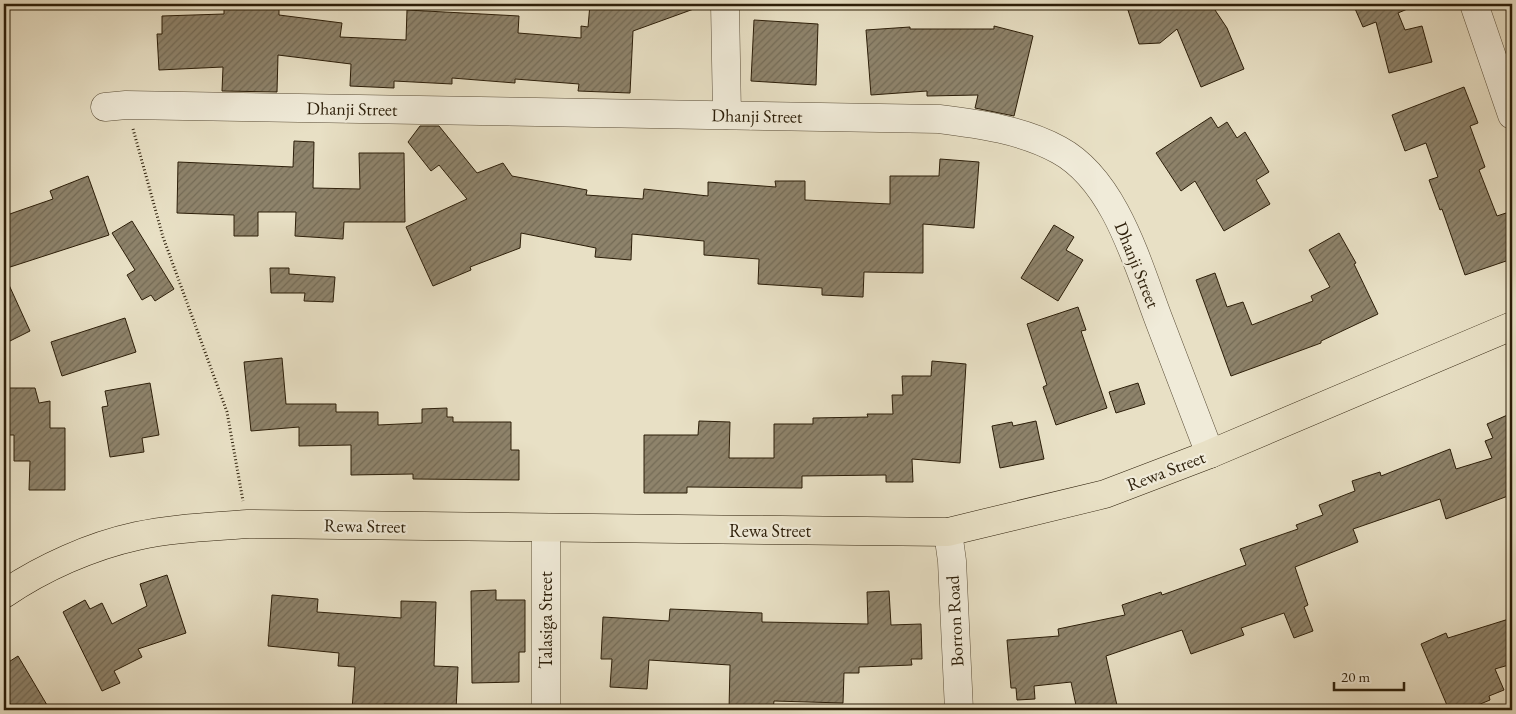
<svg xmlns="http://www.w3.org/2000/svg" width="1516" height="714" viewBox="0 0 1516 714" font-family="'EB Garamond',serif">
<style>
.building{fill:url(#building-hatch);stroke:#2c1e09}
.lines{fill:none;stroke-linecap:round;stroke-linejoin:round}
.minor-casing{stroke:#5b4e38;stroke-width:29}
.primary-casing{stroke:#2c1e09;stroke-width:29}
.path{stroke:#2c1e09;stroke-width:3;stroke-dasharray:1 2.5;stroke-linecap:butt}
.minor{stroke:#f0ebd9;stroke-width:28}
.primary{stroke:#e8e0c5;stroke-width:28}
.labels{text-anchor:middle;stroke-width:4.5;stroke-linejoin:round;paint-order:stroke}
.street-label{font-size:18px;fill:#2c1e09;stroke:#f0ebd9}
</style>
<defs>
<pattern id="building-hatch" width="6" height="6" patternUnits="userSpaceOnUse" patternTransform="scale(1.25)"><rect width="6" height="6" fill="#8e836b"/><path d="M-1 1l2-2M0 6l6-6M5 7l2-2" fill="none" stroke="#746b56"/></pattern>
</defs>
<rect width="100%" height="100%" fill="#e8e0c5"/>
<filter id="stains"><feTurbulence type="fractalNoise" baseFrequency=".004" numOctaves="4"/><feColorMatrix values="0 0 0 0 .2 0 0 0 0 .09 0 0 0 0 .02 0 0 0 .5 -.17"/></filter>
<radialGradient id="worn" r=".72"><stop offset=".6" stop-color="#630" stop-opacity="0"/><stop offset="1" stop-color="#630" stop-opacity=".3"/></radialGradient>
<g class="building">
<path d="M 224,4 L 279,4 L 279,15 L 342,23 L 340,37 L 406,40 L 407,10 L 519,16 L 518,33 L 581,38 L 581,26 L 588,27 L 590,4 L 702,4 L 702,6 L 633,31 L 630,93 L 578,91 L 579,84 L 515,79 L 515,83 L 452,78 L 452,84 L 394,81 L 394,88 L 350,86 L 351,64 L 278,55 L 277,92 L 222,91 L 223,67 L 159,70 L 157,34 L 162,34 L 162,16 L 224,14 Z"/>
<path d="M 1126,4 L 1211,4 L 1227,28 L 1244,69 L 1201,87 L 1177,29 L 1160,43 L 1139,44 Z"/>
<path d="M 1353,4 L 1419,4 L 1398,13 L 1405,30 L 1422,26 L 1432,62 L 1389,73 L 1376,22 L 1363,27 Z"/>
<path d="M 754,20 L 818,24 L 816,85 L 751,81 Z"/>
<path d="M 994,26 L 1033,36 L 1014,116 L 975,108 L 978,95 L 927,96 L 927,91 L 871,95 L 866,30 L 910,27 L 910,29 L 994,29 Z"/>
<path d="M 1464,87 L 1478,123 L 1470,126 L 1485,167 L 1479,170 L 1497,216 L 1512,211 L 1512,259 L 1465,275 L 1442,209 L 1440,210 L 1429,180 L 1438,177 L 1426,143 L 1405,151 L 1392,115 Z"/>
<path d="M 1211,117 L 1218,128 L 1227,122 L 1237,138 L 1245,132 L 1269,172 L 1256,180 L 1270,204 L 1224,231 L 1195,181 L 1181,191 L 1156,153 Z"/>
<path d="M 420,126 L 439,126 L 477,173 L 503,163 L 512,176 L 587,190 L 586,195 L 643,199 L 644,189 L 708,196 L 708,182 L 776,187 L 775,181 L 805,181 L 805,200 L 890,204 L 890,176 L 939,176 L 940,159 L 979,162 L 974,228 L 923,224 L 923,273 L 864,272 L 863,297 L 822,295 L 822,288 L 758,284 L 759,259 L 704,255 L 704,241 L 632,234 L 631,260 L 595,257 L 596,248 L 521,233 L 520,248 L 470,267 L 471,270 L 433,286 L 406,227 L 467,199 L 439,165 L 431,171 L 408,142 Z"/>
<path d="M 294,141 L 314,142 L 313,188 L 360,189 L 359,153 L 404,153 L 405,222 L 344,222 L 343,239 L 295,236 L 296,212 L 258,212 L 258,236 L 234,236 L 234,215 L 177,213 L 178,162 L 293,167 Z"/>
<path d="M 88,176 L 109,235 L 4,269 L 4,216 L 53,199 L 50,191 Z"/>
<path d="M 132,221 L 174,289 L 155,301 L 151,295 L 142,300 L 127,275 L 135,270 L 112,233 Z"/>
<path d="M 1054,225 L 1074,237 L 1066,250 L 1083,260 L 1058,301 L 1021,278 Z"/>
<path d="M 1339,233 L 1356,263 L 1354,264 L 1378,314 L 1321,341 L 1321,343 L 1231,376 L 1196,280 L 1215,273 L 1227,307 L 1243,302 L 1252,325 L 1313,301 L 1311,296 L 1330,287 L 1309,250 Z"/>
<path d="M 270,268 L 289,268 L 289,274 L 335,277 L 333,302 L 304,301 L 305,293 L 271,293 Z"/>
<path d="M 4,274 L 30,331 L 4,344 Z"/>
<path d="M 1078,307 L 1086,330 L 1081,331 L 1107,408 L 1056,425 L 1043,387 L 1047,385 L 1027,324 Z"/>
<path d="M 125,318 L 136,352 L 62,376 L 51,342 Z"/>
<path d="M 282,358 L 286,404 L 336,404 L 336,412 L 378,412 L 378,425 L 422,423 L 422,409 L 447,408 L 447,417 L 453,417 L 453,422 L 511,422 L 511,450 L 519,450 L 519,480 L 413,479 L 413,474 L 351,475 L 351,445 L 299,446 L 299,427 L 251,431 L 244,362 Z"/>
<path d="M 932,361 L 966,364 L 960,463 L 912,459 L 913,482 L 886,482 L 886,475 L 802,476 L 802,488 L 687,487 L 687,493 L 644,493 L 644,435 L 698,435 L 699,421 L 730,422 L 729,458 L 774,458 L 774,424 L 813,424 L 813,418 L 868,417 L 867,414 L 893,414 L 892,395 L 903,395 L 902,376 L 931,376 Z"/>
<path d="M 150,383 L 159,435 L 142,438 L 144,452 L 110,457 L 102,407 L 108,406 L 105,391 Z"/>
<path d="M 1138,383 L 1145,404 L 1116,413 L 1109,392 Z"/>
<path d="M 9,388 L 35,388 L 39,403 L 50,401 L 50,428 L 65,428 L 65,490 L 29,490 L 30,461 L 14,461 L 14,435 L 9,435 Z"/>
<path d="M 1512,413 L 1512,505 L 1508,496 L 1446,519 L 1440,499 L 1353,529 L 1358,542 L 1295,567 L 1308,605 L 1304,607 L 1313,631 L 1294,638 L 1284,613 L 1241,628 L 1244,635 L 1191,654 L 1182,630 L 1106,656 L 1118,710 L 1077,710 L 1071,682 L 1034,686 L 1035,699 L 1017,700 L 1016,688 L 1011,688 L 1007,640 L 1059,636 L 1058,629 L 1125,615 L 1122,605 L 1161,592 L 1162,595 L 1246,565 L 1240,549 L 1298,529 L 1296,525 L 1323,515 L 1319,505 L 1355,491 L 1352,481 L 1380,472 L 1381,476 L 1450,449 L 1456,469 L 1492,458 L 1485,441 L 1493,438 L 1487,424 Z"/>
<path d="M 1036,421 L 1044,459 L 1000,468 L 992,426 L 1012,422 L 1013,426 Z"/>
<path d="M 167,575 L 186,633 L 138,649 L 142,657 L 114,671 L 120,683 L 102,691 L 63,612 L 85,600 L 90,609 L 102,603 L 112,624 L 147,606 L 140,584 Z"/>
<path d="M 496,590 L 496,600 L 525,600 L 525,652 L 519,652 L 519,682 L 472,683 L 471,591 Z"/>
<path d="M 889,591 L 891,625 L 921,624 L 922,659 L 911,659 L 912,665 L 859,667 L 859,673 L 844,673 L 843,703 L 774,701 L 773,710 L 729,710 L 730,665 L 649,660 L 647,689 L 610,687 L 612,659 L 601,659 L 603,617 L 669,621 L 670,609 L 762,613 L 762,622 L 868,624 L 867,592 Z"/>
<path d="M 272,595 L 318,599 L 317,612 L 401,618 L 401,601 L 436,602 L 434,666 L 458,667 L 456,710 L 427,710 L 428,705 L 384,704 L 383,710 L 352,710 L 355,667 L 338,666 L 339,653 L 268,646 Z"/>
<path d="M 1512,618 L 1512,664 L 1495,669 L 1504,690 L 1489,696 L 1490,700 L 1466,710 L 1449,710 L 1421,644 L 1446,633 L 1448,638 Z"/>
<path d="M 18,656 L 47,705 L 37,710 L 14,710 L 4,694 L 4,665 Z"/>
</g>
<g class="lines">
<g class="minor-casing">
<g id="minor">
<path d="M 725,4 L 727,115"/>
<path d="M 1474,4 L 1512,115"/>
<path d="M 105,107 L 126,105 L 939,119 C 979,124 1023,130 1059,150 C 1116,181 1138,266 1160,323 C 1177,367 1193,410 1210,454"/>
<path d="M 948,532 L 952,561 L 959,710"/>
<path d="M 546,710 L 546,529"/>
</g>
</g>
<g class="primary-casing">
<path id="primary" d="M 4,594 C 42,568 91,546 137,536 C 173,528 211,527 248,524 L 948,532 L 1105,494 L 1210,454 L 1512,326"/>
</g>
<path class="path" d="M 133,129 L 163,237 L 227,412 L 243,501"/>
<use href="#minor" class="minor"/>
<use href="#primary" class="primary"/>
</g>
<g class="labels">
<g class="street-label">
<text transform="translate(352 109) rotate(1)" y="6">Dhanji Street</text>
<text transform="translate(757 116) rotate(1)" y="6">Dhanji Street</text>
<text transform="translate(1137 265) rotate(68)" y="6">Dhanji Street</text>
<text transform="translate(1166 471) rotate(-21)" y="6">Rewa Street</text>
<text transform="translate(365 526) rotate(1)" y="6">Rewa Street</text>
<text x="770" y="537">Rewa Street</text>
<text transform="translate(546 620) rotate(-90)" y="6">Talasiga Street</text>
<text transform="translate(955 621) rotate(-93)" y="6">Borron Road</text>
</g>
</g>
<rect width="1516" height="714" fill="none" stroke="#e8e0c5" stroke-width="20"/>
<rect x="5" y="5" width="1506" height="704" fill="none" stroke="#2c1e09" stroke-width="2.5"/>
<rect x="10" y="10" width="1496" height="694" fill="none" stroke="#2c1e09"/>
<path d="M1334 682v8h70v-8" fill="none" stroke="#2c1e09" stroke-width="2.5"/>
<text x="1341" y="682" font-size="15" fill="#2c1e09" stroke="#f0ebd9" stroke-width="4" paint-order="stroke">20 m</text>
<rect width="100%" height="100%" filter="url(#stains)"/>
<rect width="100%" height="100%" fill="url(#worn)"/>
</svg>
